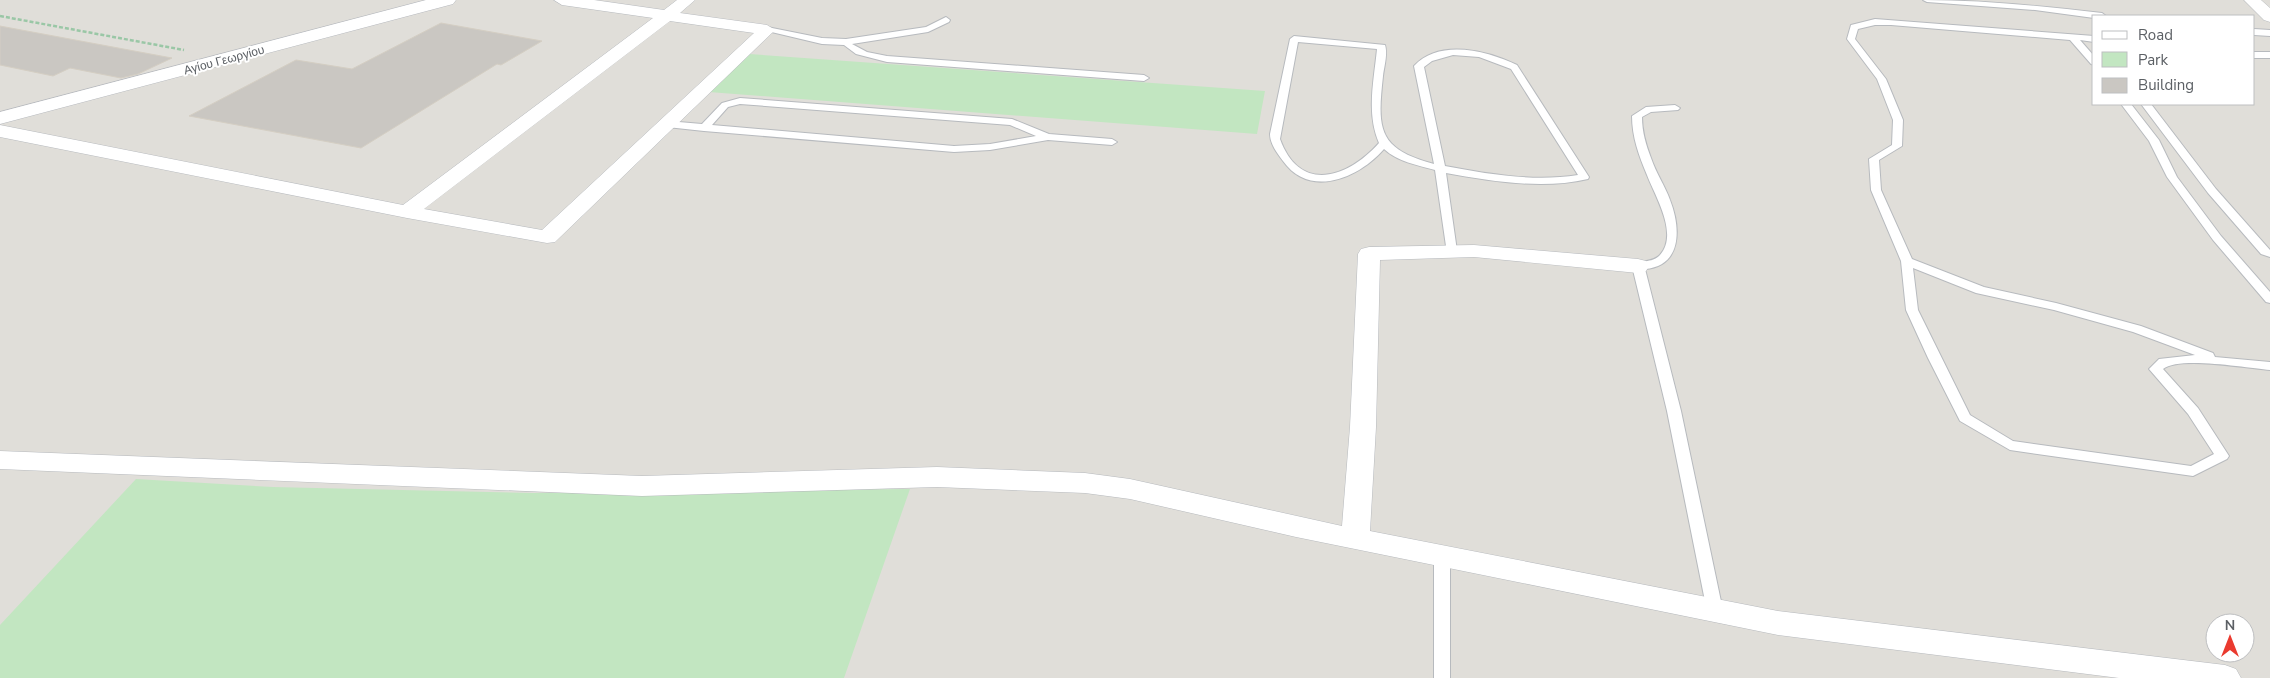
<svg xmlns="http://www.w3.org/2000/svg" width="2270" height="678" viewBox="0 0 2270 678" font-family="'Nunito Sans',sans-serif">
<style>
.industrial{fill:#e0ded9;fill-rule:evenodd}
.green{fill:#c2e6c1}
.building{fill:#cac7c2;stroke:#d4cec3}
.lines{fill:none;stroke-linecap:round;stroke-linejoin:round}
.service-casing{stroke:#b7babe;stroke-width:2}
.minor-casing{stroke:#b7babe;stroke-width:1}
.secondary-casing{stroke:#b6b9be;stroke-width:1}
.path{stroke:#9ac7a6;stroke-width:2.5;stroke-dasharray:4 2;stroke-linecap:butt}
.service{fill:#fff;fill-rule:evenodd}
.minor{fill:#fff;fill-rule:evenodd}
.secondary{fill:#fff;fill-rule:evenodd}
.labels{text-anchor:middle;stroke-width:4;stroke-linejoin:round;paint-order:stroke}
.far-street-label{font-size:12px;fill:#5c6065;stroke:#fff}
</style>
<rect width="100%" height="100%" fill="#efece4"/>
<path class="industrial" d="M 0,0 L 2270,0 L 2270,678 L 0,678 ZM 2094,16 L 2254,16 L 2254,104 L 2094,104 ZM 2215,623 L 2245,623 L 2245,653 L 2215,653 Z"/>
<g class="green">
<path d="M 749,54 L 1265,91 L 1257,134 L 709,92 Z"/>
<path d="M 136,479 L 273,487 L 532,493 L 910,489 L 844,678 L 0,678 L 0,625 Z"/>
</g>
<g class="building">
<path d="M 441,23 L 542,41 L 501,65 L 497,64 L 361,148 L 189,116 L 296,60 L 352,69 Z"/>
<path d="M 0,26 L 172,58 L 138,74 L 121,78 L 70,68 L 53,76 L 0,65 Z"/>
</g>
<g class="lines">
<g class="service-casing">
<g id="service">
<path d="M 1923,0 C 1983,0 2042,6 2102,13 L 2106,16 L 2094,18 L 2035,10 L 1927,2 Z"/>
<path d="M 946,17 L 950,20 L 949,22 L 928,32 L 852,44 L 867,52 L 887,56 L 1144,75 L 1149,78 L 1144,81 L 887,62 L 856,54 L 844,45 L 822,44 L 763,30 L 767,27 L 822,38 L 846,39 L 926,27 Z"/>
<path d="M 1875,19 L 2094,36 L 2094,42 L 2080,40 L 2094,56 L 2094,65 L 2091,64 L 2070,40 L 1891,25 L 1875,25 L 1858,29 L 1855,39 L 1886,79 L 1903,120 L 1902,146 L 1879,160 L 1881,190 L 1912,259 L 1984,287 L 2056,303 L 2141,326 L 2213,353 L 2215,357 L 2270,362 L 2270,370 C 2247,368 2179,356 2163,369 L 2198,408 L 2229,456 L 2227,459 L 2193,476 L 2010,450 L 1960,421 L 1928,358 L 1906,310 L 1901,261 L 1871,190 L 1869,159 L 1892,145 L 1893,120 L 1877,79 L 1847,39 L 1851,25 ZM 1913,268 L 1976,293 L 2054,310 L 2133,332 L 2195,355 L 2159,359 L 2149,369 L 2188,414 L 2214,454 L 2191,466 L 2013,441 L 1970,415 L 1918,310 Z"/>
<path d="M 2254,29 L 2270,30 L 2270,36 L 2254,35 Z"/>
<path d="M 1294,36 L 1385,45 C 1388,54 1384,67 1383,76 C 1377,130 1378,149 1434,164 L 1414,66 C 1440,38 1488,51 1517,65 L 1589,177 L 1588,179 C 1542,190 1491,181 1446,173 L 1457,251 L 1451,254 L 1447,253 L 1435,170 C 1417,165 1398,162 1384,149 C 1359,178 1310,199 1283,161 C 1277,153 1270,144 1270,134 L 1290,39 ZM 1298,42 L 1377,49 C 1374,80 1366,113 1379,143 C 1348,178 1300,194 1280,139 ZM 1453,55 L 1479,57 L 1511,69 L 1578,175 C 1534,182 1487,174 1445,166 L 1424,67 L 1432,61 Z"/>
<rect x="2254" y="52" width="16" height="6"/>
<path d="M 740,98 L 1012,119 L 1049,134 L 1112,139 L 1117,142 L 1112,145 L 1048,140 L 990,150 L 954,152 L 704,131 L 667,127 L 662,124 L 667,121 L 702,124 L 722,103 ZM 740,104 L 1010,125 L 1036,136 L 990,144 L 954,146 L 712,125 L 728,107 Z"/>
<path d="M 2121,104 L 2131,104 L 2159,140 L 2177,177 L 2221,236 L 2270,292 L 2270,303 L 2266,302 L 2213,240 L 2167,177 L 2149,141 Z"/>
<path d="M 2141,104 L 2151,104 L 2216,189 L 2270,250 L 2270,257 L 2261,254 L 2208,193 Z"/>
<path d="M 1675,105 L 1680,108 L 1678,110 L 1651,112 L 1642,117 C 1642,132 1646,145 1651,158 C 1656,173 1665,186 1670,200 C 1681,228 1682,266 1645,269 L 1681,411 L 1723,611 L 1721,615 L 1715,617 L 1709,615 L 1707,611 L 1667,411 L 1632,266 C 1639,259 1652,264 1660,255 C 1679,234 1655,196 1647,175 C 1639,156 1632,137 1632,116 L 1646,107 Z"/>
<path d="M 1442,550 L 1447,552 L 1450,556 L 1450,678 L 1434,678 L 1434,556 L 1437,552 Z"/>
</g>
</g>
<g class="minor-casing">
<g id="minor">
<path d="M 554,0 L 594,0 L 664,10 L 677,0 L 695,0 L 680,13 L 767,25 L 775,30 L 555,242 L 547,243 L 407,218 L 0,137 L 0,125 L 403,205 L 653,18 L 562,5 ZM 670,21 L 754,33 L 542,230 L 424,209 Z"/>
<path d="M 2244,0 L 2261,0 L 2270,8 L 2270,22 L 2264,20 Z"/>
<path d="M 1474,245 L 1638,259 L 1646,261 L 1649,266 L 1646,271 L 1638,273 L 1474,257 L 1380,260 L 1376,427 L 1370,531 L 1778,611 L 2225,665 L 2236,669 L 2241,678 L 2119,678 L 1778,635 L 1296,537 L 1130,499 L 1085,493 L 937,487 L 642,496 L 0,469 L 0,451 L 642,476 L 937,467 L 1085,473 L 1130,479 L 1342,526 L 1350,427 L 1358,254 L 1361,249 L 1369,247 Z"/>
</g>
</g>
<g class="secondary-casing">
<path id="secondary" d="M 426,0 L 456,0 L 453,4 L 0,124 L 0,112 Z"/>
</g>
<path class="path" d="M 0,16 L 184,50"/>
<use href="#service" class="service"/>
<use href="#minor" class="minor"/>
<use href="#secondary" class="secondary"/>
</g>
<g class="labels">
<g class="far-street-label">
<text transform="translate(224 60) rotate(-15)" y="4">Αγίου Γεωργίου</text>
</g>
</g>
<rect x="2092" y="15" width="162" height="90" fill="#ffffff" stroke="#bebfc1"/>
<rect x="2102" y="31" width="25" height="8" fill="#ffffff" stroke="#bebfc1"/>
<text x="2138" y="40" font-size="15" fill="#5c6065">Road</text>
<rect x="2102" y="52" width="25" height="15" fill="#c2e6c1" stroke="#bebfc1"/>
<text x="2138" y="65" font-size="15" fill="#5c6065">Park</text>
<rect x="2102" y="78" width="25" height="15" fill="#cac7c2" stroke="#bebfc1"/>
<text x="2138" y="90" font-size="15" fill="#5c6065">Building</text>
<g transform="translate(2230 638)"><circle r="24" fill="#ffffff" stroke="#bebfc1"/>
<path d="M0-4L9 19L0 12L-9 19Z" fill="#ea3a2f"/>
<text y="-8" font-size="14" font-weight="bold" text-anchor="middle" fill="#5c6065">N</text>
</g>
</svg>
